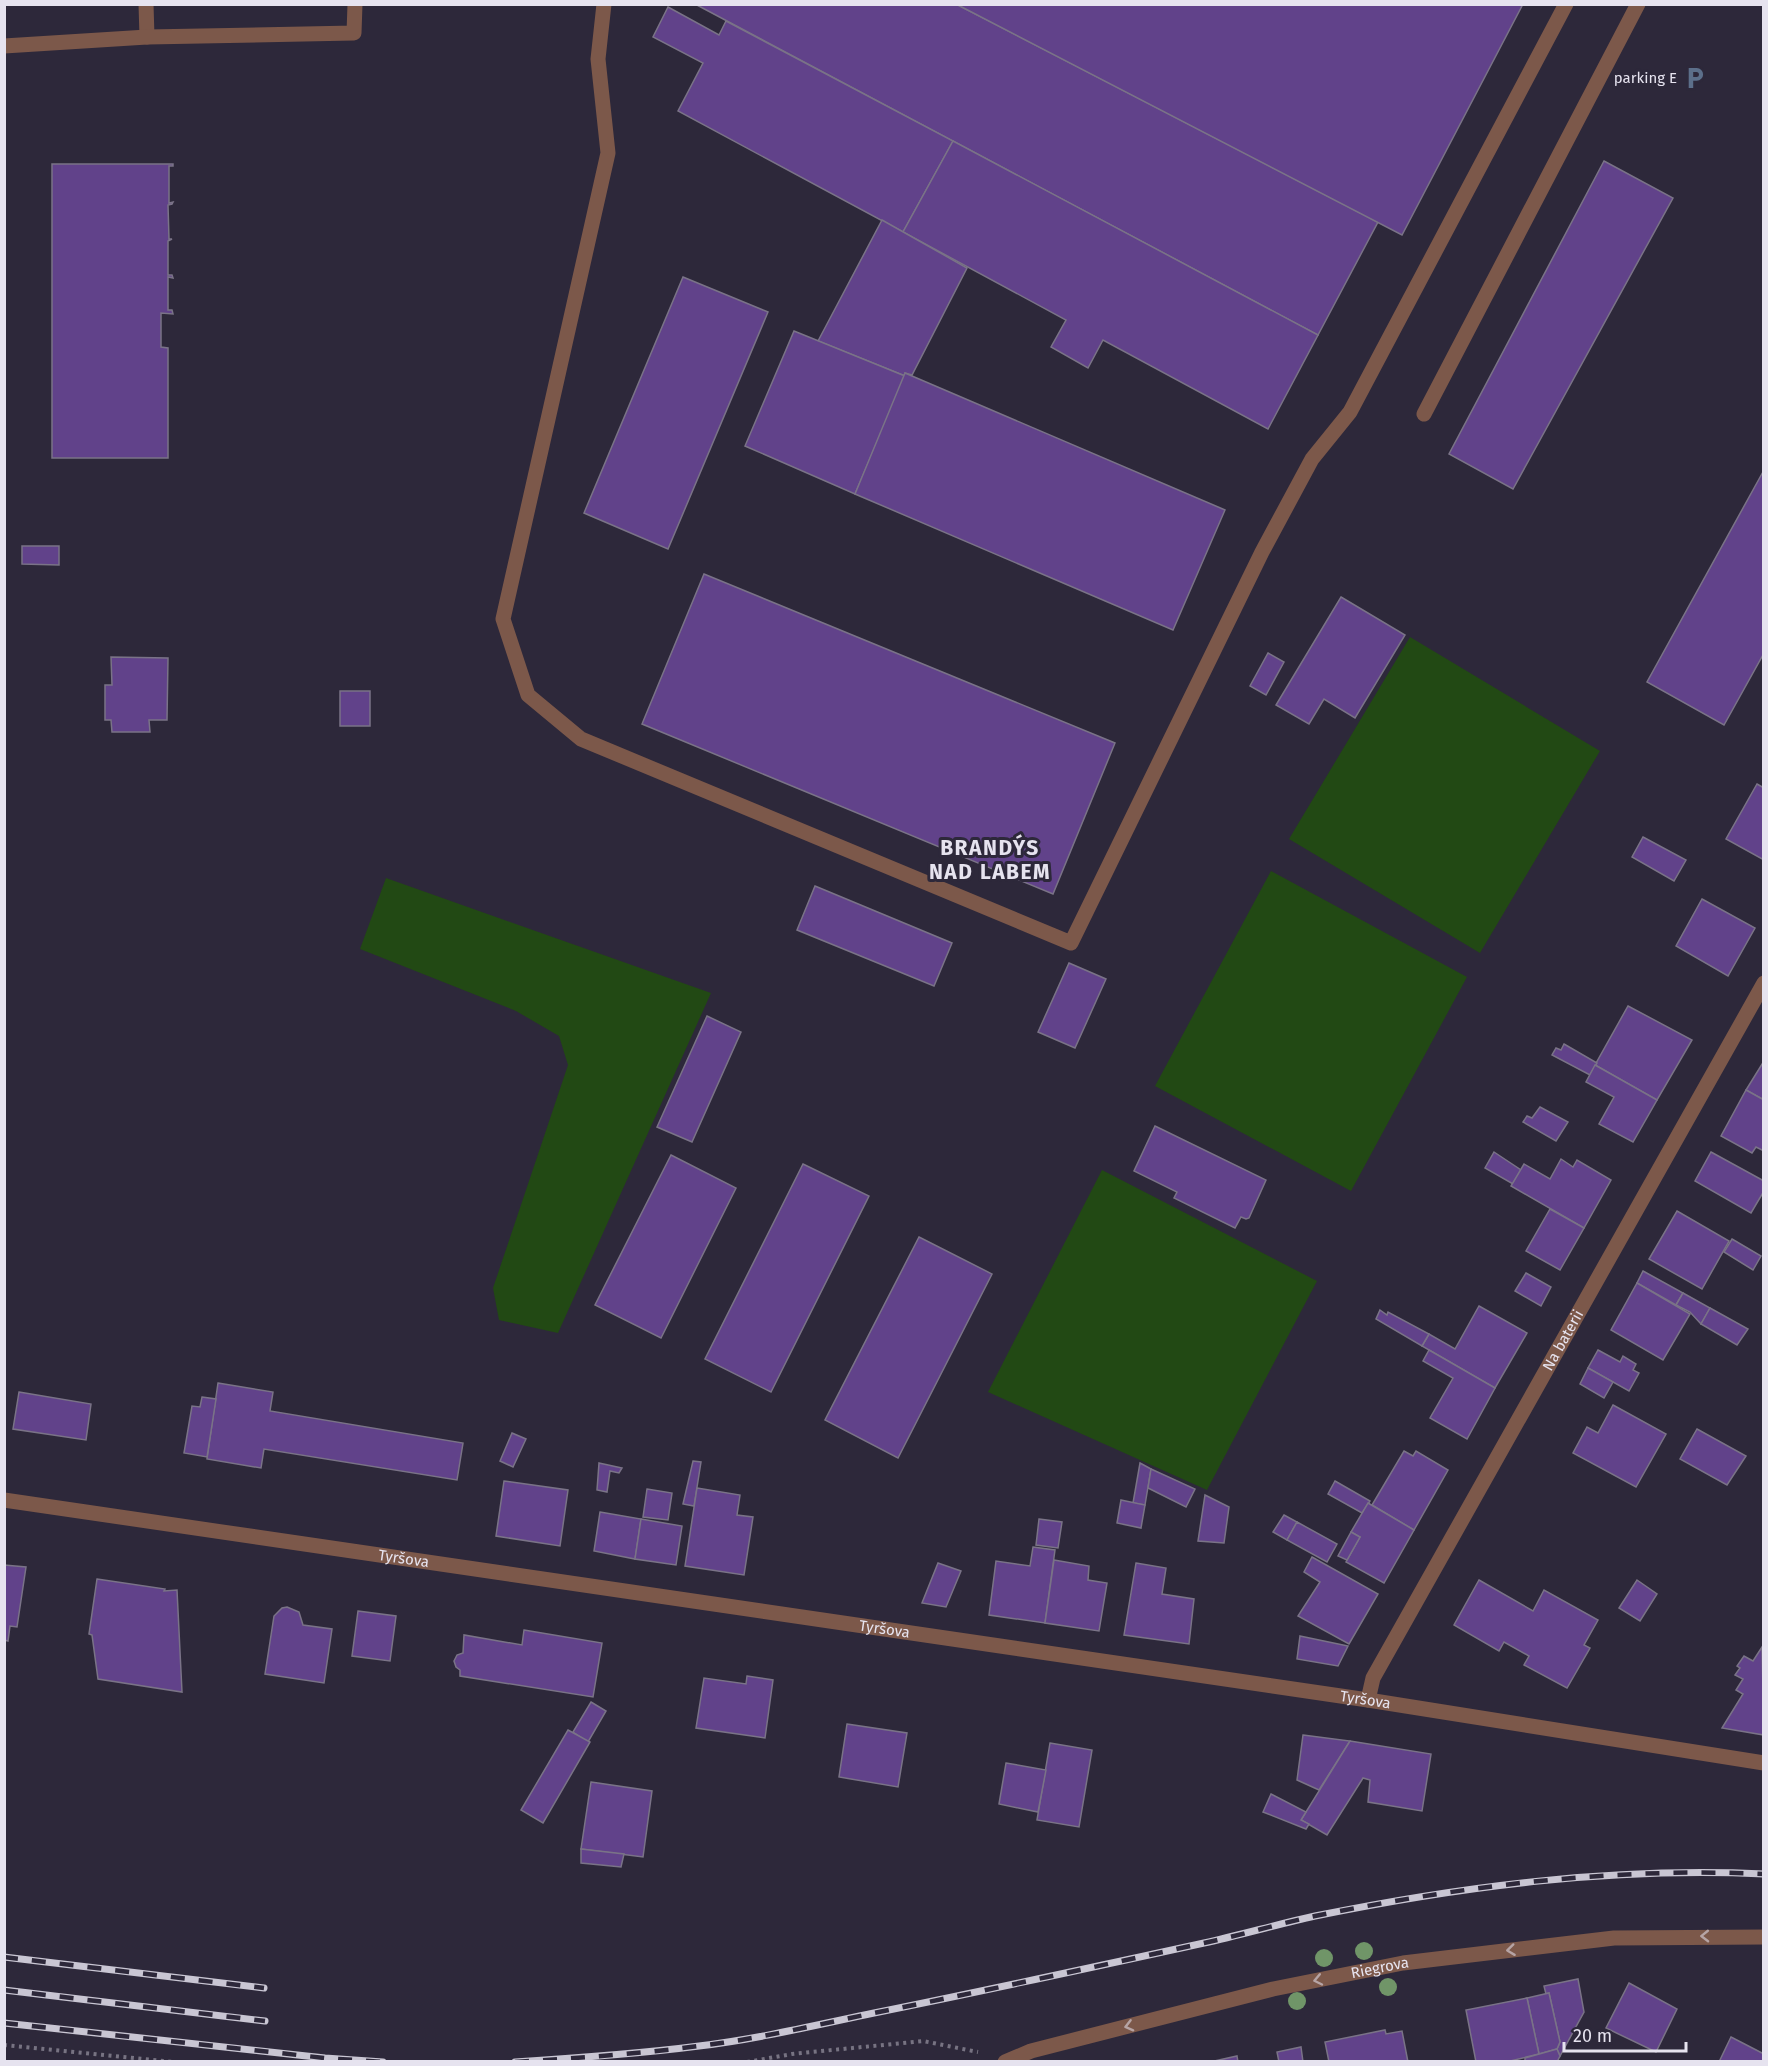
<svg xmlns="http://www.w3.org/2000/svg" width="1768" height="2066" viewBox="0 0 1768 2066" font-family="'Fira Sans',sans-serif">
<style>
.green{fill:#224914}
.building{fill:#61428a;stroke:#7a7387;stroke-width:1.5}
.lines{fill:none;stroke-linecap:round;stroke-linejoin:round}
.path{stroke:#777382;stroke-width:4;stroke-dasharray:3 4.5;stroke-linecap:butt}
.lane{stroke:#7c584a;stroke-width:15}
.street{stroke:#7c584a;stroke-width:15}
.rail-casing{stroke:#c9c6d3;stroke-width:7}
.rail{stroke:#2d283a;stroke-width:4.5;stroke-dasharray:14;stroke-linecap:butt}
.tree{fill:#709568}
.oneway{stroke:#b6a4a5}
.labels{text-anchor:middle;stroke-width:6;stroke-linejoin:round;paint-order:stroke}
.poi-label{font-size:15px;fill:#e6e3ef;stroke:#2d283a;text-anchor:end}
.street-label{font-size:15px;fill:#e6e3ef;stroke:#2d283a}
.district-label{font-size:21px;font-weight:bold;letter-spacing:1.5px;fill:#e6e3ef;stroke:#2d283a}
</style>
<rect width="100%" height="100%" fill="#2d283a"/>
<g class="green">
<path d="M 1410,637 L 1600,751 L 1480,953 L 1289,839 Z"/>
<path d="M 1271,871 L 1467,977 L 1351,1191 L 1155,1086 Z"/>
<path d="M 386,878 L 711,993 L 558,1333 L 499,1320 L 493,1288 L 568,1065 L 559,1036 L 516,1011 L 360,949 Z"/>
<path d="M 1102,1170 L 1317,1281 L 1207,1490 L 988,1392 Z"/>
</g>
<g class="building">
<path d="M 695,4 L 956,4 L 1378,222 L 1318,335 Z"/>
<path d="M 956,4 L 1523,4 L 1402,235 Z"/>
<path d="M 668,7 L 719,35 L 726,21 L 953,141 L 903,232 L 678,111 L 703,63 L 653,37 Z"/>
<path d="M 953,141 L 1318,335 L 1268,429 L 1103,340 L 1088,368 L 1051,347 L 1066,320 L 903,232 Z"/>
<path d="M 1604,161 L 1673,198 L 1513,489 L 1449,454 Z"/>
<path d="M 52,164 L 173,164 L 173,166 L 169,166 L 169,203 L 173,202 L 172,204 L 168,205 L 169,239 L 172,239 L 168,241 L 168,275 L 172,275 L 173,278 L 168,277 L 168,310 L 172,310 L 173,314 L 161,313 L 161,347 L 168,348 L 168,458 L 52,458 Z"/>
<path d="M 882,220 L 967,268 L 912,375 L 905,373 L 905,376 L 818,341 Z"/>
<path d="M 683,277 L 768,312 L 668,549 L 584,513 Z"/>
<path d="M 794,331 L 905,376 L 855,494 L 745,446 Z"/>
<path d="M 905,373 L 1225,510 L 1173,630 L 855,494 Z"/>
<path d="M 1764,470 L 1764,653 L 1724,725 L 1647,682 Z"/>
<path d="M 22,546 L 59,546 L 59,565 L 22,564 Z"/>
<path d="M 704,574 L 1115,743 L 1053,894 L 642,724 Z"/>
<path d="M 1341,597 L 1405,635 L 1355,718 L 1324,699 L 1309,724 L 1276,705 Z"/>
<path d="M 1268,653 L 1284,662 L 1266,695 L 1250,686 Z"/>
<path d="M 111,657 L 168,658 L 167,720 L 149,720 L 150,732 L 112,732 L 111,720 L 105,720 L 105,685 L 112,685 Z"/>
<rect x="340" y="691" width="30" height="35"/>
<path d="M 1757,784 L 1764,788 L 1764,860 L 1726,839 Z"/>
<path d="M 1643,837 L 1686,860 L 1674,881 L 1632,857 Z"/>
<path d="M 815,886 L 952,943 L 934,986 L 797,930 Z"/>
<path d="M 1702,899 L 1755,928 L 1728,976 L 1676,946 Z"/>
<path d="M 1069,963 L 1106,979 L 1075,1048 L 1038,1032 Z"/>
<path d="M 1628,1006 L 1692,1040 L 1657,1100 L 1595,1065 Z"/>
<path d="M 707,1016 L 741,1032 L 692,1142 L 657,1127 Z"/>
<path d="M 1564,1044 L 1597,1063 L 1590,1075 L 1552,1055 L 1556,1048 L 1561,1050 Z"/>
<path d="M 1764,1061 L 1764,1100 L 1746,1090 Z"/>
<path d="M 1595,1065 L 1657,1100 L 1633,1142 L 1599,1124 L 1614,1097 L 1586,1082 Z"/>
<path d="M 1746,1090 L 1764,1100 L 1764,1151 L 1756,1147 L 1752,1153 L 1721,1136 Z"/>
<path d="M 1540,1107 L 1568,1122 L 1556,1141 L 1523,1122 L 1527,1116 L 1532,1118 Z"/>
<path d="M 1155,1126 L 1266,1180 L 1249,1218 L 1246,1219 L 1241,1217 L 1235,1228 L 1174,1198 L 1177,1192 L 1134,1171 Z"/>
<path d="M 1494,1152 L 1521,1170 L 1513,1184 L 1485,1168 Z"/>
<path d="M 1711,1152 L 1764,1181 L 1764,1191 L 1751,1213 L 1695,1181 Z"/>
<path d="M 671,1155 L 736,1188 L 661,1338 L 595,1305 Z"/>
<path d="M 1561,1159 L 1573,1167 L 1577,1160 L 1611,1180 L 1584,1228 L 1511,1186 L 1524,1164 L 1550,1179 Z"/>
<path d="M 803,1164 L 869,1196 L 771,1392 L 705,1359 Z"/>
<path d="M 1550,1209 L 1584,1228 L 1560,1270 L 1526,1251 Z"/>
<path d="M 1677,1211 L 1729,1241 L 1702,1289 L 1649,1259 Z"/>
<path d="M 919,1237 L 992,1274 L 898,1458 L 825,1420 Z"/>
<path d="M 1732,1239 L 1761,1256 L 1753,1270 L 1724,1252 Z"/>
<path d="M 1643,1271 L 1683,1293 L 1676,1305 L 1637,1283 Z"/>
<path d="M 1526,1273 L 1551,1287 L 1541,1306 L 1515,1291 Z"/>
<path d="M 1637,1283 L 1690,1314 L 1663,1360 L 1611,1330 Z"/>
<path d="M 1683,1293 L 1710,1308 L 1701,1324 L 1690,1312 L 1676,1305 Z"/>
<path d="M 1479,1306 L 1527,1333 L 1495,1388 L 1422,1346 L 1429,1334 L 1455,1349 Z"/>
<path d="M 1710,1308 L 1748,1329 L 1737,1345 L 1701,1324 Z"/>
<path d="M 1380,1310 L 1387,1315 L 1388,1312 L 1429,1334 L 1422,1346 L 1376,1319 Z"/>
<path d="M 1429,1350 L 1495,1388 L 1467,1439 L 1430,1418 L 1453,1378 L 1423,1361 Z"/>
<path d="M 1598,1350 L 1620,1362 L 1623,1356 L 1636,1364 L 1633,1370 L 1639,1373 L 1629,1391 L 1588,1368 Z"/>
<path d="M 1588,1368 L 1613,1382 L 1604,1398 L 1580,1384 Z"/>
<path d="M 218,1383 L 273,1392 L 270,1411 L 463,1443 L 457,1480 L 264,1449 L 261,1468 L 207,1459 Z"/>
<path d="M 19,1392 L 91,1404 L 86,1440 L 13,1429 Z"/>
<path d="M 202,1397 L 216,1399 L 207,1457 L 184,1453 L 192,1406 L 200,1407 Z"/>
<path d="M 1613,1405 L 1666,1434 L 1636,1487 L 1573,1453 L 1587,1427 L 1598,1433 Z"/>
<path d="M 1697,1429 L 1746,1456 L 1727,1485 L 1680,1459 Z"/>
<path d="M 512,1433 L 526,1439 L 513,1467 L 500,1461 Z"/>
<path d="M 1404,1451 L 1413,1456 L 1416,1451 L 1448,1470 L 1414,1530 L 1372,1505 Z"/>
<path d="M 693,1461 L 701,1462 L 694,1506 L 683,1504 Z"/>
<path d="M 599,1463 L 622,1468 L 619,1473 L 610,1471 L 607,1492 L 597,1490 Z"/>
<path d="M 1140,1463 L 1151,1469 L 1145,1505 L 1133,1503 Z"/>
<path d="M 1151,1469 L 1195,1489 L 1186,1507 L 1148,1488 Z"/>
<path d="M 504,1481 L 568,1490 L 560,1546 L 496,1536 Z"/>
<path d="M 1335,1481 L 1370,1501 L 1362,1513 L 1328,1494 Z"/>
<path d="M 697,1488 L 740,1495 L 737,1515 L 753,1517 L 744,1575 L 685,1566 Z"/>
<path d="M 647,1489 L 672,1493 L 668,1520 L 643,1517 Z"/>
<path d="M 1205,1495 L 1229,1507 L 1224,1543 L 1198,1541 Z"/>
<path d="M 1121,1500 L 1145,1505 L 1141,1528 L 1117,1523 Z"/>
<path d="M 1368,1503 L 1414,1530 L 1384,1583 L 1346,1562 L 1360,1537 L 1351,1532 Z"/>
<path d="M 600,1512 L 641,1519 L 635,1559 L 594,1551 Z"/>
<path d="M 1284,1515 L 1297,1522 L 1287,1540 L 1273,1532 Z"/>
<path d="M 641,1519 L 682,1526 L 676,1565 L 635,1559 Z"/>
<path d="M 1039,1519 L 1062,1522 L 1058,1548 L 1036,1545 Z"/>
<path d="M 1297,1522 L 1337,1544 L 1327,1562 L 1287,1540 Z"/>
<path d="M 1351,1532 L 1360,1537 L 1347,1560 L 1338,1556 Z"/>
<path d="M 1033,1547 L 1055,1550 L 1045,1623 L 989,1615 L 996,1561 L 1030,1566 Z"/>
<path d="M 1312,1557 L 1378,1594 L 1349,1644 L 1298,1616 L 1320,1582 L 1304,1572 Z"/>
<path d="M 1054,1560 L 1089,1566 L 1088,1580 L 1107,1583 L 1099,1631 L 1045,1623 Z"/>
<path d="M 938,1563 L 961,1571 L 946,1607 L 922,1603 Z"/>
<path d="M 1136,1563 L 1166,1568 L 1162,1594 L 1194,1599 L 1189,1644 L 1124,1635 Z"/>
<path d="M 4,1565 L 26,1567 L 17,1627 L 10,1626 L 8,1641 L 4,1640 Z"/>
<path d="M 97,1579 L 165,1589 L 164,1591 L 177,1590 L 182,1692 L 98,1679 L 92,1635 L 89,1634 Z"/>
<path d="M 1479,1580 L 1533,1611 L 1544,1590 L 1598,1620 L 1584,1645 L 1590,1648 L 1567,1688 L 1524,1665 L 1529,1656 L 1504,1642 L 1499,1651 L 1454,1625 Z"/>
<path d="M 1637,1580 L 1657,1594 L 1640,1621 L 1619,1608 Z"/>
<path d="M 287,1607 L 299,1612 L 303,1625 L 332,1629 L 324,1683 L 265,1674 L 274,1616 L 282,1608 Z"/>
<path d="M 358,1611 L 396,1616 L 390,1661 L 352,1656 Z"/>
<path d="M 524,1630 L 602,1643 L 593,1697 L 460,1676 L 460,1670 L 456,1667 L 454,1661 L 457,1655 L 463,1653 L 464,1635 L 522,1645 Z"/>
<path d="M 1300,1636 L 1348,1646 L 1338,1666 L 1297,1659 Z"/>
<path d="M 1762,1647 L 1764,1735 L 1722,1728 L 1743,1694 L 1736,1690 L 1743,1679 L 1735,1675 L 1740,1668 L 1737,1666 L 1744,1656 L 1753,1661 Z"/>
<path d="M 747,1676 L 773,1680 L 765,1738 L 696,1728 L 704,1678 L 746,1684 Z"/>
<path d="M 591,1702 L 606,1711 L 588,1742 L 573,1732 Z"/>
<path d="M 847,1724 L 907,1733 L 898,1787 L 839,1777 Z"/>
<path d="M 568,1730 L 590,1742 L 543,1823 L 521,1810 Z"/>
<path d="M 1303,1735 L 1350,1741 L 1319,1790 L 1297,1780 Z"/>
<path d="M 1350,1741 L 1431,1754 L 1422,1811 L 1368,1802 L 1370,1780 L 1363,1778 L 1327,1835 L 1301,1820 Z"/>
<path d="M 1050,1743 L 1092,1750 L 1079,1827 L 1037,1820 Z"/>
<path d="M 1006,1763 L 1046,1770 L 1038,1812 L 999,1804 Z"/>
<path d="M 591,1782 L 652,1791 L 643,1857 L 581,1849 Z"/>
<path d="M 1271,1794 L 1306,1812 L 1301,1820 L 1309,1824 L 1306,1829 L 1263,1812 Z"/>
<path d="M 581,1849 L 624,1854 L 621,1867 L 581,1863 Z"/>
<path d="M 1578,1979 L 1584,2012 L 1560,2056 L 1557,2049 L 1560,2042 L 1549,1993 L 1546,1994 L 1544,1986 Z"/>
<path d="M 1629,1983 L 1677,2009 L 1656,2052 L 1606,2028 Z"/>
<path d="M 1549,1993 L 1560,2042 L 1557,2049 L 1539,2054 L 1527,1998 Z"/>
<path d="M 1527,1998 L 1539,2054 L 1506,2062 L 1476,2062 L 1466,2010 Z"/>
<path d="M 1385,2030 L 1386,2034 L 1402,2031 L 1408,2062 L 1329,2062 L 1325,2042 Z"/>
<path d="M 1731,2037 L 1764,2054 L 1764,2062 L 1719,2062 Z"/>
<path d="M 1301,2047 L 1303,2062 L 1279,2062 L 1277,2052 Z"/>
<path d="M 1557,2049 L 1560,2056 L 1557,2062 L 1525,2062 L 1525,2058 Z"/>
<path d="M 1237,2056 L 1238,2062 L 1210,2062 Z"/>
</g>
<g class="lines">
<g class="path">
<path d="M 4,2045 L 173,2062"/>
<path d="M 747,2062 L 792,2054 L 923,2041 L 978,2052"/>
</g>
<g class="lane">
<path d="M 604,4 L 598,59 L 608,153 L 503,619 L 528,695 L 581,739 L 1071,943 L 1262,552 L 1312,459 L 1350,412 L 1566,4"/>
<path d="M 1424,414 L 1638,4"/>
</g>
<g class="street">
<path d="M 146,4 L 147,37"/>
<path d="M 4,46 L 147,37 L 354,33 L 355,4"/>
<path id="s1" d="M 4,1500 L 1368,1700 L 1764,1763"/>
<path id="s2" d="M 1368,1700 L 1373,1678 L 1764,983"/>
<path id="s3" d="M 1005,2062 L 1031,2051 L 1273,1989 L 1403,1963 L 1614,1938 L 1764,1937"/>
</g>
<g class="rail-casing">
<g id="rail">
<path d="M 4,1957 L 264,1988"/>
<path d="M 4,1990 L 265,2021"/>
<path d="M 4,2023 L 325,2058 L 383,2062"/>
<path d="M 515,2062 C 577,2058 638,2054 699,2046 C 758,2039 816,2025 874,2013 C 984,1991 1094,1967 1204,1943 C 1241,1935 1278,1924 1315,1916 C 1463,1886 1613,1867 1764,1874"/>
</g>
</g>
<use href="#rail" class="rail"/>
</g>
<g class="tree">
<circle cx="1364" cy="1951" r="9"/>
<circle cx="1324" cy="1958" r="9"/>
<circle cx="1388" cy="1987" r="9"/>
<circle cx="1297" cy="2001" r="9"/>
</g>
<defs><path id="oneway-chevron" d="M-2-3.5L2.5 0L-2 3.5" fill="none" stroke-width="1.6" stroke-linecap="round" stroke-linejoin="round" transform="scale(1.5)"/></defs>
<g class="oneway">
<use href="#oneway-chevron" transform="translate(1705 1936) rotate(179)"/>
<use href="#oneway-chevron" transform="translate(1511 1950) rotate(173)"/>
<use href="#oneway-chevron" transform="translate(1318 1980) rotate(168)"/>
<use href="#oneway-chevron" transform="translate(1129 2026) rotate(166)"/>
</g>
<defs>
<g id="parking-bare" transform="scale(1.8)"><path d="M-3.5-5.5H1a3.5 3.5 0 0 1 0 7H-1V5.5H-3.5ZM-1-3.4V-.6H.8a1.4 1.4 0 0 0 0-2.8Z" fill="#5c6f8a" stroke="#2d283a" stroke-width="2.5" paint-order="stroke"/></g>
</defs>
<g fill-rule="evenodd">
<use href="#parking-bare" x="1695" y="78"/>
</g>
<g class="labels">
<g class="poi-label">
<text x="1677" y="83">parking E</text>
</g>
<g class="street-label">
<text dy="5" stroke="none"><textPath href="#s2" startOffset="410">Na baterii</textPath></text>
<text dy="5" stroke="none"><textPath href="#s1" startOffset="404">Tyršova</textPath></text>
<text dy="5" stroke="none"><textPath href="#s1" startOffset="890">Tyršova</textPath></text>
<text dy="5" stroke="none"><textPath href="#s1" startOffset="1376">Tyršova</textPath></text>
<text dy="5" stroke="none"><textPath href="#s3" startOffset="387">Riegrova</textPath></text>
</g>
<g class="district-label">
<text x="990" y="855">BRANDÝS<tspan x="990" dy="24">NAD LABEM</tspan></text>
</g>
</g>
<rect width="1768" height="2066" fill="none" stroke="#e6e3ef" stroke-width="12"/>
<path d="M1564 2042v9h122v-9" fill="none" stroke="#e6e3ef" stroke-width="3"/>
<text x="1573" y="2042" font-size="18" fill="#e6e3ef" stroke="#2d283a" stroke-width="4.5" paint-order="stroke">20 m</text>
</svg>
